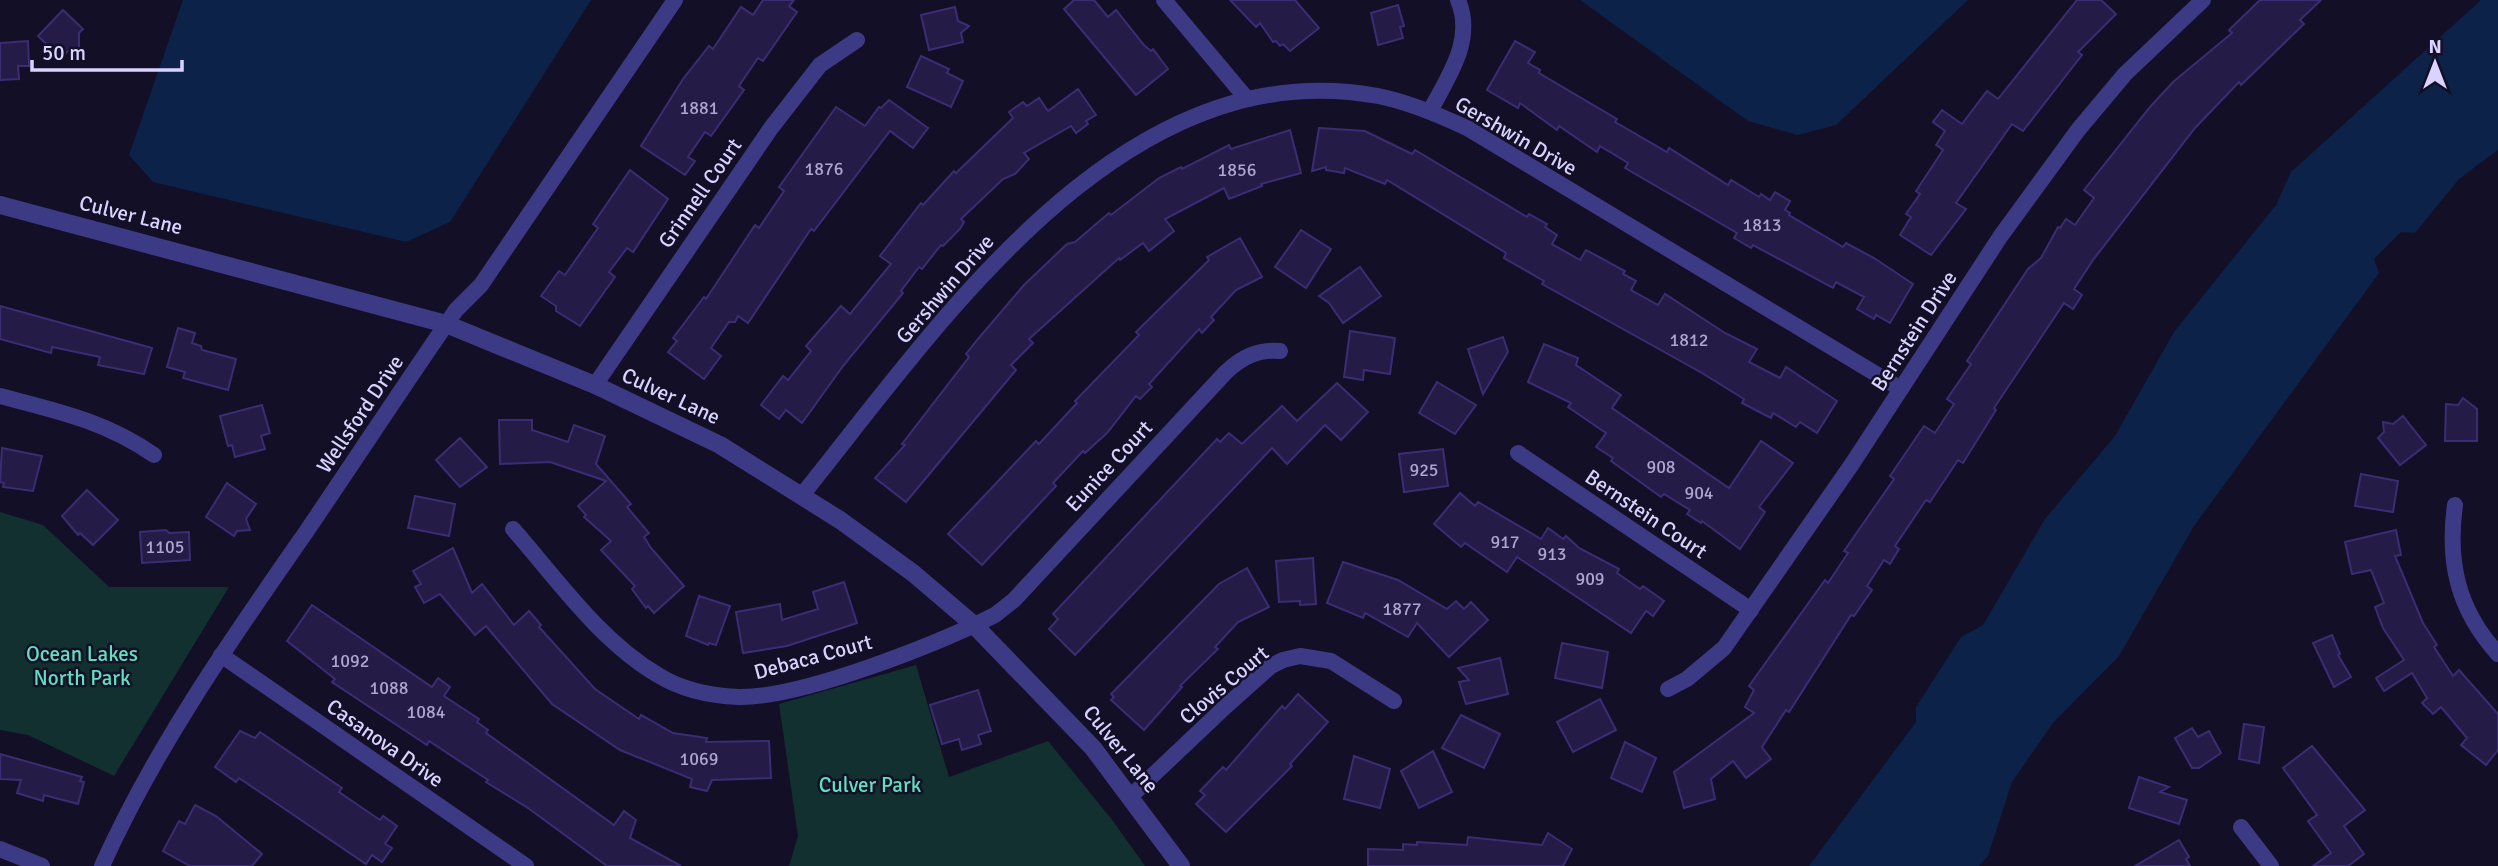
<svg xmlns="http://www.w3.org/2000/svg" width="2498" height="866" viewBox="0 0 2498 866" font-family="Signika,sans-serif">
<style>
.green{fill:#12302f}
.water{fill:#0c2248}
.building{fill:#241b47;stroke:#3b2d73;stroke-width:2}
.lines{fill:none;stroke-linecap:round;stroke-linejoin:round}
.minor{stroke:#3d3a85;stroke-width:16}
.tertiary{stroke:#3d3a85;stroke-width:18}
.labels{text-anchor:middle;stroke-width:5;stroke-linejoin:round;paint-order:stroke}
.number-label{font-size:18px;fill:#aca6d1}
.street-label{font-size:21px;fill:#d9d4ff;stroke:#130f26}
.park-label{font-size:21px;fill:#5fe0c0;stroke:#130f26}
</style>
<rect width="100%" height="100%" fill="#130f26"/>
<g class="green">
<path d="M 0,512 L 43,525 L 109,587 L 229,587 L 114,776 L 28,735 L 0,730 Z"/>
<path d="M 916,665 L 949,777 L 1048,741 L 1113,821 L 1145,866 L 789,866 L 798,836 L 779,704 Z"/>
</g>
<g class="water">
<path d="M 183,0 L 591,0 L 450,222 L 406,242 L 153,182 L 129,155 Z"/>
<path d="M 1580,0 L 1968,0 L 1836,125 L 1798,135 L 1748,121 Z"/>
<path d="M 2481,0 L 2498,0 L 2498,150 L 2459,179 L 2415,233 L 2401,232 L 2374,259 L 2379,273 L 2194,526 L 2119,656 L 2053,723 L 2012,782 L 1988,856 L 1979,866 L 1809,866 L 1916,722 L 1916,707 L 1961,637 L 1983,625 L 2045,519 L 2115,436 L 2174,332 L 2276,205 L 2291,172 Z"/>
</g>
<g class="building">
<path d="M 763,0 L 794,0 L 789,6 L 797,12 L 763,61 L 758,58 L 739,86 L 744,90 L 711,136 L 705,132 L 688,157 L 695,161 L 685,175 L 641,146 L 683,79 L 709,46 L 713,49 L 741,7 L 753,15 Z"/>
<path d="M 1074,0 L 1094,0 L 1108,17 L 1116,10 L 1144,45 L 1151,51 L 1153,49 L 1168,69 L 1136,95 L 1064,9 Z"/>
<path d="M 1230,0 L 1295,0 L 1319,28 L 1290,51 L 1283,44 L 1280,46 L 1276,41 L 1273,42 L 1260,23 L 1256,27 Z"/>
<path d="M 2077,0 L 2101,0 L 2116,14 L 2078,52 L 2082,55 L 2023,131 L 2012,124 L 1956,203 L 1966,209 L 1931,255 L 1900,235 L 1911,217 L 1906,214 L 1920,194 L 1916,191 L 1943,150 L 1936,145 L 1945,131 L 1933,122 L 1942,110 L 1962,124 L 1987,91 L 1998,99 Z"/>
<path d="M 2260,0 L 2321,0 L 2300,20 L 2304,24 L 2241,85 L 2239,82 L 2195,128 L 2093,260 L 2074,289 L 2082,295 L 2073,309 L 2064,303 L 1994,408 L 1996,410 L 1963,463 L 1958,460 L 1930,502 L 1926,500 L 1895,546 L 1899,549 L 1890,564 L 1884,560 L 1867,586 L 1872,590 L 1854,616 L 1851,615 L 1789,712 L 1786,710 L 1762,747 L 1771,759 L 1746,778 L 1733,761 L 1711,779 L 1715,799 L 1684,808 L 1674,772 L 1754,713 L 1745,707 L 1754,690 L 1749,686 L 1825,580 L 1828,583 L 1848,553 L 1844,551 L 1894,479 L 1890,476 L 1924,426 L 1935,433 L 1954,404 L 1947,399 L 1971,364 L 1967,361 L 2028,269 L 2041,258 L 2058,227 L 2060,228 L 2066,219 L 2075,225 L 2094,198 L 2084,190 L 2150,107 L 2173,82 L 2232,33 L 2229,30 Z"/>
<path d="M 1398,5 L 1404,26 L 1400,27 L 1403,38 L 1378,45 L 1371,13 Z"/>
<path d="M 955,7 L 958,21 L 969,26 L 961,33 L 963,42 L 929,50 L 921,15 Z"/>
<path d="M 63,10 L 83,29 L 79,33 L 79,49 L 70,49 L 61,58 L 38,36 Z"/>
<path d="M 28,41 L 29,66 L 18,66 L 19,79 L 0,80 L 0,43 Z"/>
<path d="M 1515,41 L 1535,52 L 1528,63 L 1540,70 L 1539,73 L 1617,119 L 1615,122 L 1667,152 L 1669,148 L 1728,185 L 1731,180 L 1759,197 L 1761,194 L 1770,200 L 1775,192 L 1790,201 L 1785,210 L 1790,213 L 1789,215 L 1843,247 L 1846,243 L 1874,258 L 1913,284 L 1890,323 L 1876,315 L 1874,319 L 1857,309 L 1864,297 L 1836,282 L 1833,288 L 1753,245 L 1751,248 L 1734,238 L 1737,233 L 1625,168 L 1628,163 L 1600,146 L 1597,152 L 1559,126 L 1557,130 L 1520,103 L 1518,108 L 1487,90 Z"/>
<path d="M 921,56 L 949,69 L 947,73 L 963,81 L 951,107 L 907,87 Z"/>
<path d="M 1078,89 L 1096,115 L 1086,121 L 1088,124 L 1076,133 L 1071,126 L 1024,153 L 1029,159 L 1015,174 L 1003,179 L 961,219 L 964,222 L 960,229 L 943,246 L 941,245 L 922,269 L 919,267 L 901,291 L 903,293 L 843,366 L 802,423 L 786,410 L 779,419 L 761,405 L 783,376 L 788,380 L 811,351 L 806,346 L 841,306 L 850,314 L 891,264 L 880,256 L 921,203 L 923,205 L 954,171 L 956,173 L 1013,118 L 1009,112 L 1023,102 L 1027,106 L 1039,98 L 1048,111 Z"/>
<path d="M 889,100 L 928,128 L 913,148 L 890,131 L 814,231 L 811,229 L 748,323 L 738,316 L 735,322 L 729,322 L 711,348 L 721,356 L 704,379 L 668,352 L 677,341 L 673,338 L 704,297 L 706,299 L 755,225 L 759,228 L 784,191 L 779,187 L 836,107 L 865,126 L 879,107 L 881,108 Z"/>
<path d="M 1319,128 L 1365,131 L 1412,154 L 1415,150 L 1527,217 L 1529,214 L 1547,224 L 1545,227 L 1557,235 L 1552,244 L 1580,260 L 1586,250 L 1625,271 L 1623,274 L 1636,281 L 1631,290 L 1658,305 L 1665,294 L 1725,333 L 1757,349 L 1749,362 L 1780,378 L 1786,367 L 1837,401 L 1817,433 L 1800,422 L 1796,427 L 1773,413 L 1771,418 L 1742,403 L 1744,399 L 1702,373 L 1542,284 L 1544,281 L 1504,258 L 1506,253 L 1387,180 L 1385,184 L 1345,168 L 1344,173 L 1326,170 L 1326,167 L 1312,171 Z"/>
<path d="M 1290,130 L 1301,173 L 1261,184 L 1262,186 L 1229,199 L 1224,188 L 1165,219 L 1174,231 L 1149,251 L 1143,243 L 1120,260 L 1119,258 L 1029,339 L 1033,343 L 1011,365 L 1016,370 L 906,502 L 875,478 L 905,445 L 902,444 L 969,357 L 966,354 L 978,339 L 1024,285 L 1067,244 L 1075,242 L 1109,213 L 1111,215 L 1159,178 L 1181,167 L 1182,169 L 1229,145 L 1231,149 Z"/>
<path d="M 630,170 L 668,199 L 633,252 L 627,248 L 609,272 L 615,277 L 580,326 L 556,311 L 556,306 L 541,296 L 559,271 L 565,275 L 598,228 L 593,224 Z"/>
<path d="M 1301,230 L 1331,249 L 1306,288 L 1275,267 Z"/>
<path d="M 1240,238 L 1262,277 L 1236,290 L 1211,317 L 1214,320 L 1202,333 L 1199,329 L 1149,384 L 1152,387 L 1140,399 L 1136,396 L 1107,433 L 1085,453 L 1083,451 L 1053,483 L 1056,486 L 982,565 L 948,534 L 1036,441 L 1039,444 L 1077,403 L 1075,401 L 1139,335 L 1136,332 L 1209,260 L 1207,257 Z"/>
<path d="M 1360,267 L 1381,296 L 1343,323 L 1329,303 L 1319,296 Z"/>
<path d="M 0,306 L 152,348 L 144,374 L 98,365 L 100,357 L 52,347 L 51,353 L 0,339 Z"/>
<path d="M 178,328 L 195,333 L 192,343 L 201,346 L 202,350 L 236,359 L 228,390 L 183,378 L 185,372 L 167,367 Z"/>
<path d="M 1350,331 L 1395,338 L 1390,374 L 1364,370 L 1363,380 L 1344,377 Z"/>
<path d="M 1503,337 L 1508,352 L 1483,394 L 1468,349 Z"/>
<path d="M 1544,344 L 1578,358 L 1576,365 L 1621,395 L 1612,408 L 1729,488 L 1761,441 L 1793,463 L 1759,507 L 1765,512 L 1740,549 L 1702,521 L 1701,523 L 1687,514 L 1690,510 L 1664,494 L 1661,497 L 1611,461 L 1613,458 L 1596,447 L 1606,433 L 1568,407 L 1571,403 L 1528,382 Z"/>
<path d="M 1437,382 L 1476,405 L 1455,434 L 1419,413 Z"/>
<path d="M 1337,383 L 1368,412 L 1341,440 L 1325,425 L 1287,464 L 1272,448 L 1075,655 L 1049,629 L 1058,619 L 1053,614 L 1217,439 L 1220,442 L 1229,433 L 1242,444 L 1282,406 L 1297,421 Z"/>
<path d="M 2463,398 L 2477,409 L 2477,441 L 2445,441 L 2446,404 L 2458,405 Z"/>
<path d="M 262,405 L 270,433 L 261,436 L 265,449 L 235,457 L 232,445 L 228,446 L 220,416 Z"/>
<path d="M 2403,416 L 2426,445 L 2400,465 L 2378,438 L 2384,432 L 2383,422 L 2393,424 Z"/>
<path d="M 499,420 L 532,420 L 532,430 L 568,442 L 574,425 L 605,436 L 596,464 L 631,504 L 627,507 L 649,533 L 644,537 L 651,548 L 684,586 L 654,613 L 648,606 L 646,608 L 632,589 L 635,586 L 601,550 L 611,541 L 584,517 L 586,515 L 578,506 L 606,481 L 550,462 L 500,464 Z"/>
<path d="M 460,438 L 487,467 L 460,487 L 436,460 Z"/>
<path d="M 2,448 L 42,456 L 33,491 L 3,487 L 4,483 L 0,482 Z"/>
<path d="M 1443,449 L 1448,486 L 1404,492 L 1399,454 Z"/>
<path d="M 2361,474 L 2398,481 L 2393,512 L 2355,506 Z"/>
<path d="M 227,483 L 256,504 L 246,519 L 250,530 L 237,531 L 234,536 L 206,517 Z"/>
<path d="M 87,490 L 118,520 L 93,545 L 80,533 L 78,535 L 62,516 Z"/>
<path d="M 1460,493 L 1475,506 L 1478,502 L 1541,539 L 1548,528 L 1563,539 L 1566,536 L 1579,548 L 1619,569 L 1617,573 L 1640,589 L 1643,586 L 1664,601 L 1653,616 L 1646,611 L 1631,633 L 1517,557 L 1507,572 L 1465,543 L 1461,547 L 1434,524 Z"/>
<path d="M 415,496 L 455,504 L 449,536 L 408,528 Z"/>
<path d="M 166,530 L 169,533 L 189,532 L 190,560 L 142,563 L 140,532 Z"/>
<path d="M 2396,530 L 2401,555 L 2395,556 L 2423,623 L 2437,645 L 2434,647 L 2453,676 L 2459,670 L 2498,714 L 2498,750 L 2486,765 L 2461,745 L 2467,738 L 2441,707 L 2433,714 L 2422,703 L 2427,698 L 2412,673 L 2384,691 L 2376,678 L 2404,660 L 2383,628 L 2375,607 L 2384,603 L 2371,570 L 2352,574 L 2345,542 Z"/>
<path d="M 453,548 L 472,593 L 482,584 L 514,625 L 529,611 L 541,625 L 539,627 L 595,689 L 639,719 L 641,715 L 673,733 L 707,738 L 706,742 L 769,741 L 771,778 L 712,780 L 707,791 L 690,787 L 692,779 L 620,750 L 552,704 L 486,626 L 475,635 L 440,594 L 424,603 L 415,587 L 421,584 L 413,571 Z"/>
<path d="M 1313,558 L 1316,604 L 1300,605 L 1300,601 L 1279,602 L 1276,561 Z"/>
<path d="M 1343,562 L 1398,580 L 1447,609 L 1456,601 L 1464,609 L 1471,602 L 1488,620 L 1449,657 L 1417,623 L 1408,637 L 1365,613 L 1363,618 L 1327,603 Z"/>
<path d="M 1247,568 L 1269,607 L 1238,622 L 1215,647 L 1218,649 L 1180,686 L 1182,687 L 1144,730 L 1111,700 L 1114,697 L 1111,694 L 1219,584 Z"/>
<path d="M 844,582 L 857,623 L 787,646 L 743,653 L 736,612 L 780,604 L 782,620 L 818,609 L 813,592 Z"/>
<path d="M 699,596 L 730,606 L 716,645 L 709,643 L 708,645 L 686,636 Z"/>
<path d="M 312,605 L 432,687 L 438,678 L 450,687 L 444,696 L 479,719 L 477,722 L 488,730 L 486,733 L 614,825 L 624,811 L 636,820 L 630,838 L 681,866 L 607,866 L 528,808 L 486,782 L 488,780 L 476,772 L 429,741 L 427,745 L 332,682 L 335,679 L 287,641 Z"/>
<path d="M 2332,635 L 2340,654 L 2338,655 L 2351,677 L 2334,687 L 2313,643 Z"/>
<path d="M 1562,643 L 1608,652 L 1602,688 L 1555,678 Z"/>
<path d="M 1500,658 L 1508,694 L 1466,704 L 1459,682 L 1469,680 L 1458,668 Z"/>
<path d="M 978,690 L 991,731 L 978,735 L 981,744 L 962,750 L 959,739 L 942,744 L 930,705 Z"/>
<path d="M 1298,694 L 1328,722 L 1290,764 L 1292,766 L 1226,832 L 1196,804 L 1205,795 L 1200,791 L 1223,767 L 1226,770 L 1282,706 L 1285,709 Z"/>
<path d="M 1600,699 L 1616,730 L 1573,752 L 1557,722 Z"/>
<path d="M 1461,715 L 1500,734 L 1484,768 L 1442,748 Z"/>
<path d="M 2244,724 L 2264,727 L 2259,763 L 2239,759 Z"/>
<path d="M 2192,728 L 2198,737 L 2209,731 L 2221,753 L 2199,768 L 2192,768 L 2175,738 Z"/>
<path d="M 240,731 L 255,738 L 260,732 L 342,788 L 339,792 L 352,801 L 380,820 L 383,816 L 397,826 L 385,844 L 392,848 L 382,862 L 372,855 L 366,864 L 239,778 L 236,782 L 215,767 Z"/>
<path d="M 1625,742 L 1656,758 L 1642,792 L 1611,778 Z"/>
<path d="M 2312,746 L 2365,810 L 2344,826 L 2364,854 L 2348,866 L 2313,866 L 2331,853 L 2308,821 L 2317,815 L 2283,768 Z"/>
<path d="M 1433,751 L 1452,792 L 1419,808 L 1401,771 Z"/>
<path d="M 0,754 L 82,777 L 80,781 L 84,782 L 78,804 L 44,795 L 43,801 L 17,793 L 21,780 L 0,779 Z"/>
<path d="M 1354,756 L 1390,769 L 1380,808 L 1344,799 Z"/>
<path d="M 2139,777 L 2169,787 L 2160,792 L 2187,800 L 2179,824 L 2129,808 Z"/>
<path d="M 195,805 L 216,816 L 262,854 L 252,866 L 190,866 L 163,851 L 179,821 L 185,824 Z"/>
<path d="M 1548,833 L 1572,849 L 1563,866 L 1368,866 L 1368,849 L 1403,850 L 1403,844 L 1417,845 L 1417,842 L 1467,845 L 1468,837 L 1542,845 Z"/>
<path d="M 2179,840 L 2189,857 L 2186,859 L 2190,866 L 2135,866 Z"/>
</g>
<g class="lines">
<g class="minor">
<path d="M 1164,0 L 1247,99"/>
<path d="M 1430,111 C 1448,77 1475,40 1458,0"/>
<path d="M 595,385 L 771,128 L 820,65 L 857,40"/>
<path d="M 0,396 C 57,411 105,421 154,455"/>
<path d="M 1518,453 L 1751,610"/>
<path d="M 802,495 C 940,324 1122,49 1378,96 C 1409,102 1439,115 1467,128 L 1901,389"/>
<path d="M 2455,505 C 2447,563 2458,610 2498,654"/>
<path d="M 513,529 C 557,579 600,641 658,675 C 682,690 711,696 739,697 C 802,698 937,644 995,615 L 1014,600 L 1226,372 C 1242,357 1258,349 1280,351"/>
<path d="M 221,655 L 526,866"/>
<path d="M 1668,689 L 1687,679 L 1724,648 L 1852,464 L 2000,237 L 2078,130 L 2125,74 L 2203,0"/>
<path d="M 1131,796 L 1225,707 L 1271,666 L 1283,660 L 1300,656 L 1331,661 L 1394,701"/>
<path d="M 2241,827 L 2271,866"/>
<path d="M 0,849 L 42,866"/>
<path d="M 102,866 C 155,748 230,641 304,535 C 355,460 404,385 456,310 L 481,285 L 675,0"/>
</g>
<path class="tertiary" d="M 0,205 L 446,324 L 595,385 L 720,445 L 840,520 L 913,573 L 974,625 L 1093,748 L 1181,866"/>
</g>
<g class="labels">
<g class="number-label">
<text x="699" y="114">1881</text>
<text x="824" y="175">1876</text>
<text x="1237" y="176">1856</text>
<text x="1762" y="231">1813</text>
<text x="1689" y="346">1812</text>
<text x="1661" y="473">908</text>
<text x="1424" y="476">925</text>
<text x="1699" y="499">904</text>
<text x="1505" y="548">917</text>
<text x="165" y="553">1105</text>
<text x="1552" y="560">913</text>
<text x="1590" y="585">909</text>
<text x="1402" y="615">1877</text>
<text x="350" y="667">1092</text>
<text x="389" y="694">1088</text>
<text x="426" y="718">1084</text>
<text x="699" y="765">1069</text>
</g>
<g class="street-label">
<text transform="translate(1516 136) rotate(30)" y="7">Gershwin Drive</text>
<text transform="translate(700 193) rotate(-55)" y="7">Grinnell Court</text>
<text transform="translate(131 215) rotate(14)" y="7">Culver Lane</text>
<text transform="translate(945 289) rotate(-49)" y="7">Gershwin Drive</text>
<text transform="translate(1914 331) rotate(-57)" y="7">Bernstein Drive</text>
<text transform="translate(671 396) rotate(25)" y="7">Culver Lane</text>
<text transform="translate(360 414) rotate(-56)" y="7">Wellsford Drive</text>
<text transform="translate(1109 466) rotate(-47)" y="7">Eunice Court</text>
<text transform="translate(1646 514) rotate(34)" y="7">Bernstein Court</text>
<text transform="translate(813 657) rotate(-15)" y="7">Debaca Court</text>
<text transform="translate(1224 685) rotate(-40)" y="7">Clovis Court</text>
<text transform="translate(385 743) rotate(35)" y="7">Casanova Drive</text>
<text transform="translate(1121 749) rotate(51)" y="7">Culver Lane</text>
</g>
<g class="park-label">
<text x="82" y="661">Ocean Lakes<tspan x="82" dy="24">North Park</tspan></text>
<text x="870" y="792">Culver Park</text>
</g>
</g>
<g transform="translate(2435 63)" stroke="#130f26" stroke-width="5" paint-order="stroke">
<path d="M0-5L12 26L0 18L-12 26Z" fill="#d9d4ff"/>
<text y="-10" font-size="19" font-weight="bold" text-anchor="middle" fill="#d9d4ff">N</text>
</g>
<path d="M32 60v10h150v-10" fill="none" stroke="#d9d4ff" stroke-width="3.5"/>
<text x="42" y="60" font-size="21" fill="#d9d4ff" stroke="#130f26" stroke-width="5" paint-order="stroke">50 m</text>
</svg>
